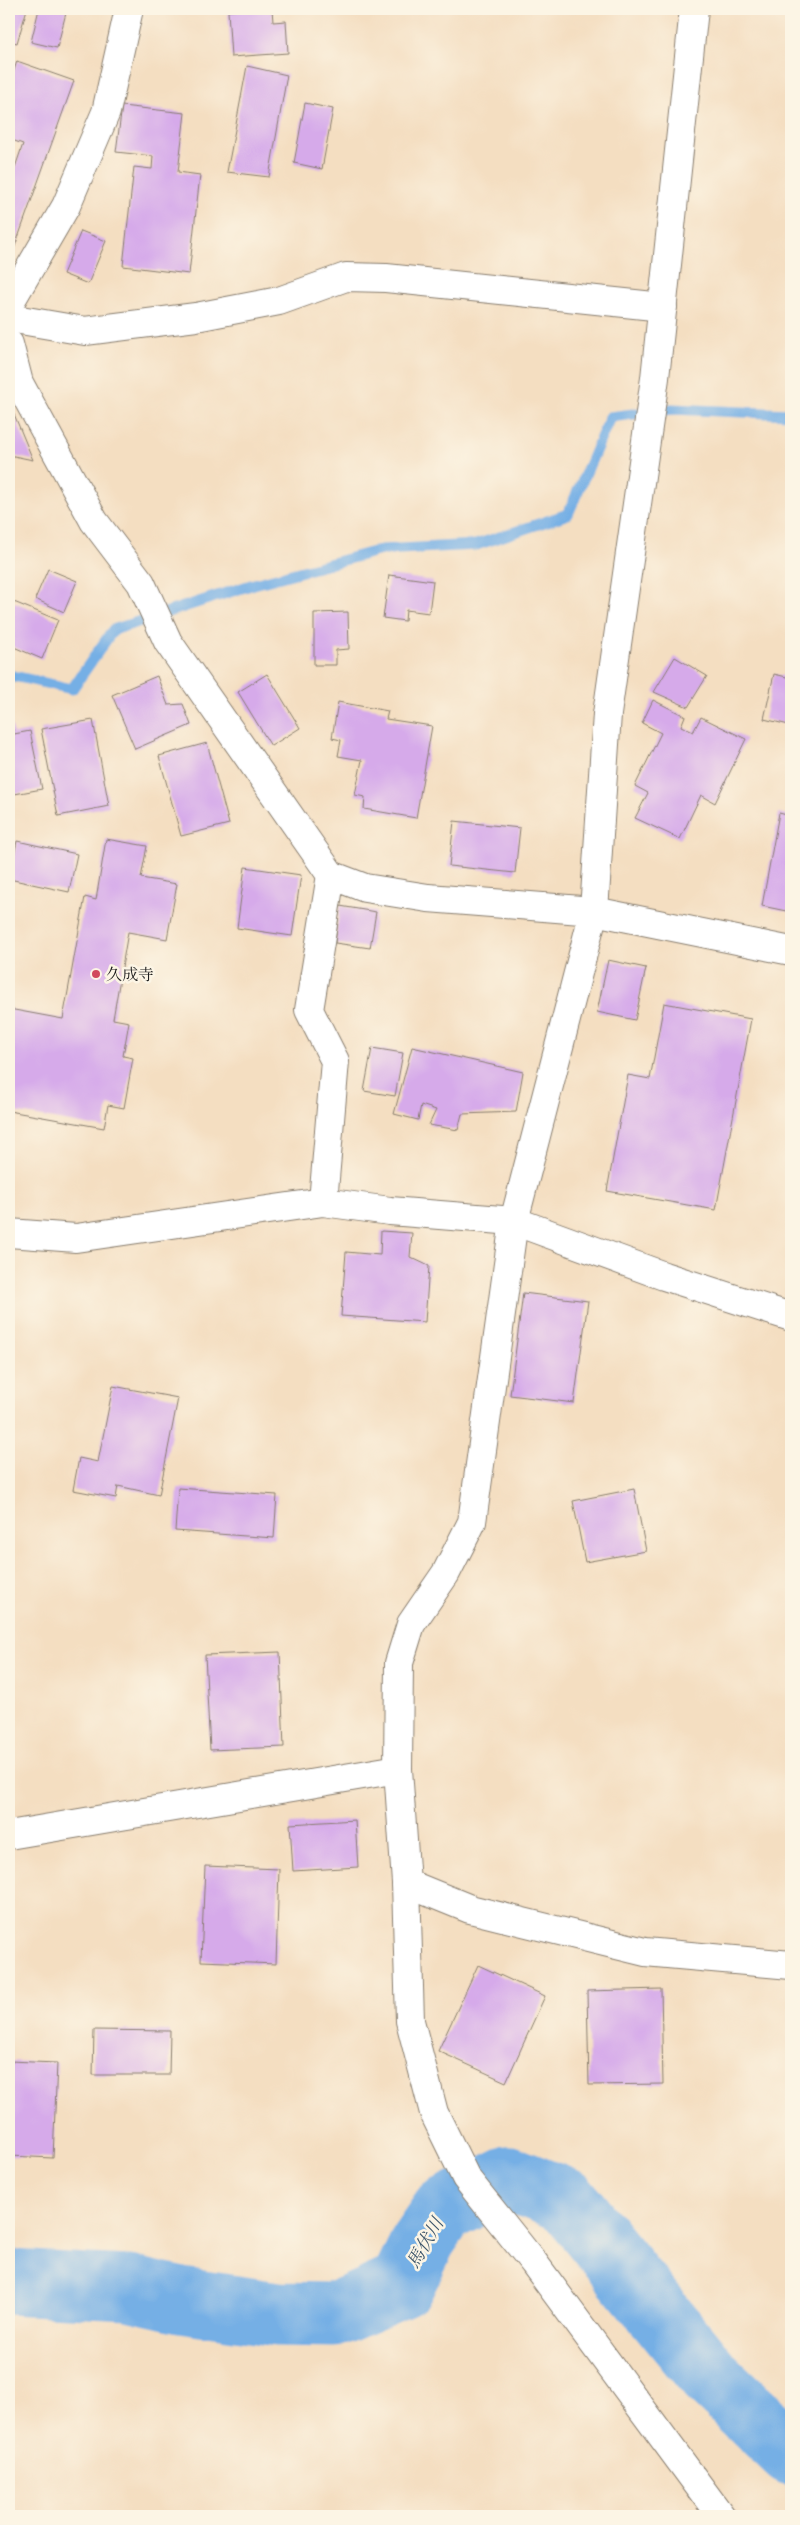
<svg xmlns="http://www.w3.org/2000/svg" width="800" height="2525" viewBox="0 0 800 2525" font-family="'Gentium Book Plus','Noto Serif JP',serif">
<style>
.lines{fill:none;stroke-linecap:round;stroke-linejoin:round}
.stream{stroke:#74afe5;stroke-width:11}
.river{stroke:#74afe5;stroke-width:65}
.building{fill:#d6aaea}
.minor-casing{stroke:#887d6e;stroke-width:30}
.minor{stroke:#fff;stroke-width:28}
.poi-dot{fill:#d1495b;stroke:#fcf5e5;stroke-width:2}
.labels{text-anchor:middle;stroke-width:5;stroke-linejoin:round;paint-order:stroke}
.poi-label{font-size:16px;fill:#1c1c1c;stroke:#fcf5e5;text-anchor:start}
.water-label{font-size:18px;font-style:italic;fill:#3f576c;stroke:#fcf5e5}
</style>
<rect width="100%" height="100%" fill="#fcf5e5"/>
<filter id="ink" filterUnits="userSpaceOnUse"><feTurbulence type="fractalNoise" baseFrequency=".02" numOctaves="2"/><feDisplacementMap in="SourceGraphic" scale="10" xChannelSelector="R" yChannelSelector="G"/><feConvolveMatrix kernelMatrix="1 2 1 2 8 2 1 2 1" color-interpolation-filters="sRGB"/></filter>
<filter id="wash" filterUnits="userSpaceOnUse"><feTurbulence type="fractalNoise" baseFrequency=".0096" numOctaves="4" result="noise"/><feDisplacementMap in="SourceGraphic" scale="20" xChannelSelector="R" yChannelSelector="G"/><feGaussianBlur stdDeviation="1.12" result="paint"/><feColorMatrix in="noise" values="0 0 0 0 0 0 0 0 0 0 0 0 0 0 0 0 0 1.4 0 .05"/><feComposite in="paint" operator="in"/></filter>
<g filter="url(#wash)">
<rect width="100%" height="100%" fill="#f4dec1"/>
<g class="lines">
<path class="stream" d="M 9,675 L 72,689 L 113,630 L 254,584 L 381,550 L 476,545 L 568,514 L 610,417 L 672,409 L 791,414"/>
<path class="river" d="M 9,2282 L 129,2288 L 181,2300 L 278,2314 L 334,2315 L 402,2285 L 424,2239 L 444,2210 L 509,2178 L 567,2201 L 709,2375 L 791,2453"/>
</g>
<g id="blocks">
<g class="building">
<path d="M 9,9 L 27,9 L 17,43 L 9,41 Z"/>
<path d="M 39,9 L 67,9 L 57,48 L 31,42 Z"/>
<path d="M 261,9 L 272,9 L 273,22 L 286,21 L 288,53 L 231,57 L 228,11 Z"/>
<path d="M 17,61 L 74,81 L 14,249 L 9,247 L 9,185 L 23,144 L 9,139 L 9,86 Z"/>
<path d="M 247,66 L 287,75 L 269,177 L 227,172 Z"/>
<path d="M 305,103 L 333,109 L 322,169 L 294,163 Z"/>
<path d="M 122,106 L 185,113 L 178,172 L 200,175 L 189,274 L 123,266 L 134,167 L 152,169 L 153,156 L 116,152 Z"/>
<path d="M 81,231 L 106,241 L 88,284 L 63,274 Z"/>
<path d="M 9,402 L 33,460 L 9,455 Z"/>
<path d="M 48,569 L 77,581 L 64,612 L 35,599 Z"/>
<path d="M 389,575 L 433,581 L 429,613 L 406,610 L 405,621 L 383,618 Z"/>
<path d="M 9,600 L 58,620 L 42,659 L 9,645 Z"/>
<path d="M 348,612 L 349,649 L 336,650 L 336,665 L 314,665 L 314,613 Z"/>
<path d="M 675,657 L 707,676 L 688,707 L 654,692 Z"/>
<path d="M 267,674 L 300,728 L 271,746 L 238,692 Z"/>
<path d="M 774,674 L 791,678 L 791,716 L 789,725 L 764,719 Z"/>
<path d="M 157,676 L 168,705 L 183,704 L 191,725 L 135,749 L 112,695 Z"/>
<path d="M 653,700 L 685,716 L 681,726 L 693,732 L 701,717 L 746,739 L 715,803 L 701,795 L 680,839 L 635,818 L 648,793 L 635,786 L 661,733 L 642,723 Z"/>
<path d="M 338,702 L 388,711 L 386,719 L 432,726 L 416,818 L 364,809 L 365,797 L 355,795 L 362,760 L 338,756 L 341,740 L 332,738 Z"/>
<path d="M 9,715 L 14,734 L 30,731 L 42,789 L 9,795 Z"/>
<path d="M 93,720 L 109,806 L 58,816 L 41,729 Z"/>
<path d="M 207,743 L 229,824 L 181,836 L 159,756 Z"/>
<path d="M 779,813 L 791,816 L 791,912 L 762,906 Z"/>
<path d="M 454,821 L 520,828 L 515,873 L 449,866 Z"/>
<path d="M 106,839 L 147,846 L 141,878 L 177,884 L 167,939 L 128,932 L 113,1019 L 129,1022 L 123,1056 L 133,1058 L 124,1108 L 108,1105 L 104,1128 L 9,1111 L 9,1009 L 63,1019 L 85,897 L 96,900 Z"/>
<path d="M 17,841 L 77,854 L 69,892 L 9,879 Z"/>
<path d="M 245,867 L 301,875 L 292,936 L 237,928 Z"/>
<path d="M 340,906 L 376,912 L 370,948 L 335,943 Z"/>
<path d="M 608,960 L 646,968 L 635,1020 L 597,1012 Z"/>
<path d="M 664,1003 L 751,1019 L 716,1210 L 607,1191 L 628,1075 L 650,1079 Z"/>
<path d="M 412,1047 L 523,1072 L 516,1112 L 462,1114 L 458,1130 L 429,1125 L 436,1110 L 421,1105 L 418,1120 L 394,1114 Z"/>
<path d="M 372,1048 L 403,1053 L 395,1096 L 364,1091 Z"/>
<path d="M 381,1231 L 412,1233 L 410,1257 L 429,1266 L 425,1322 L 341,1316 L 346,1252 L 380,1255 Z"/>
<path d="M 523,1293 L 588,1301 L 574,1403 L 510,1395 Z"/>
<path d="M 113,1386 L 178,1398 L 159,1495 L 118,1486 L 116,1498 L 73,1490 L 79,1458 L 98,1462 Z"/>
<path d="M 178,1488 L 277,1495 L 274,1538 L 175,1531 Z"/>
<path d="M 634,1489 L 646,1551 L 585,1562 L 573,1501 Z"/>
<path d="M 280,1652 L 284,1747 L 210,1750 L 205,1655 Z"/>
<path d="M 355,1820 L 358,1867 L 293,1871 L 290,1824 Z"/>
<path d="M 205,1866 L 279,1869 L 276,1964 L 201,1961 Z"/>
<path d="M 478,1965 L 545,1996 L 506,2082 L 438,2051 Z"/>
<path d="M 661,1989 L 663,2084 L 589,2085 L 587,1991 Z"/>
<path d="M 94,2030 L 170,2031 L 169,2075 L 93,2075 Z"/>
<path d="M 9,2061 L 57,2063 L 53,2158 L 9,2156 Z"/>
</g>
</g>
</g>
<g filter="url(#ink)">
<use href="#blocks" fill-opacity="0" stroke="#887d6e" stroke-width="1"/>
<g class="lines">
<g class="minor-casing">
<g id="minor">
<path d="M 694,9 L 655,378 L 607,714 L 594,911 L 514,1221 L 472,1522 L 446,1573 L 411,1624 L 399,1663 L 398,1769 L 406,1883 L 410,2021 L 434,2113 L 466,2178 L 534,2263 L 721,2516"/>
<path d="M 9,304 L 66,206 L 106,112 L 129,9"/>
<path d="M 9,318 L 85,331 L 196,317 L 279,301 L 346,277 L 386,278 L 663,307"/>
<path d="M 9,344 L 19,383 L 94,521 L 141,583 L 168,642 L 331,875 L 365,888 L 428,898 L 594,911 L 791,951"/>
<path d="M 323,1202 L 335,1061 L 309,1010 L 331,875"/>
<path d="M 9,1233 L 76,1238 L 323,1202 L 390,1211 L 514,1221 L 664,1276 L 791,1317"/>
<path d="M 9,1835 L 398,1769"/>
<path d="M 406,1883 L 470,1909 L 645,1952 L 791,1965"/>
</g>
</g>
<use href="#minor" class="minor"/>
</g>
</g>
<circle class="poi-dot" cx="96" cy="974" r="5"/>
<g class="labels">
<g class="poi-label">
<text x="106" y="980">久成寺</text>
</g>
<g class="water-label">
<text transform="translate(425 2243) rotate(-60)" y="6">馬伏川</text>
</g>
</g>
<rect width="800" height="2525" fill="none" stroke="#fcf5e5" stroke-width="30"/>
</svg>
